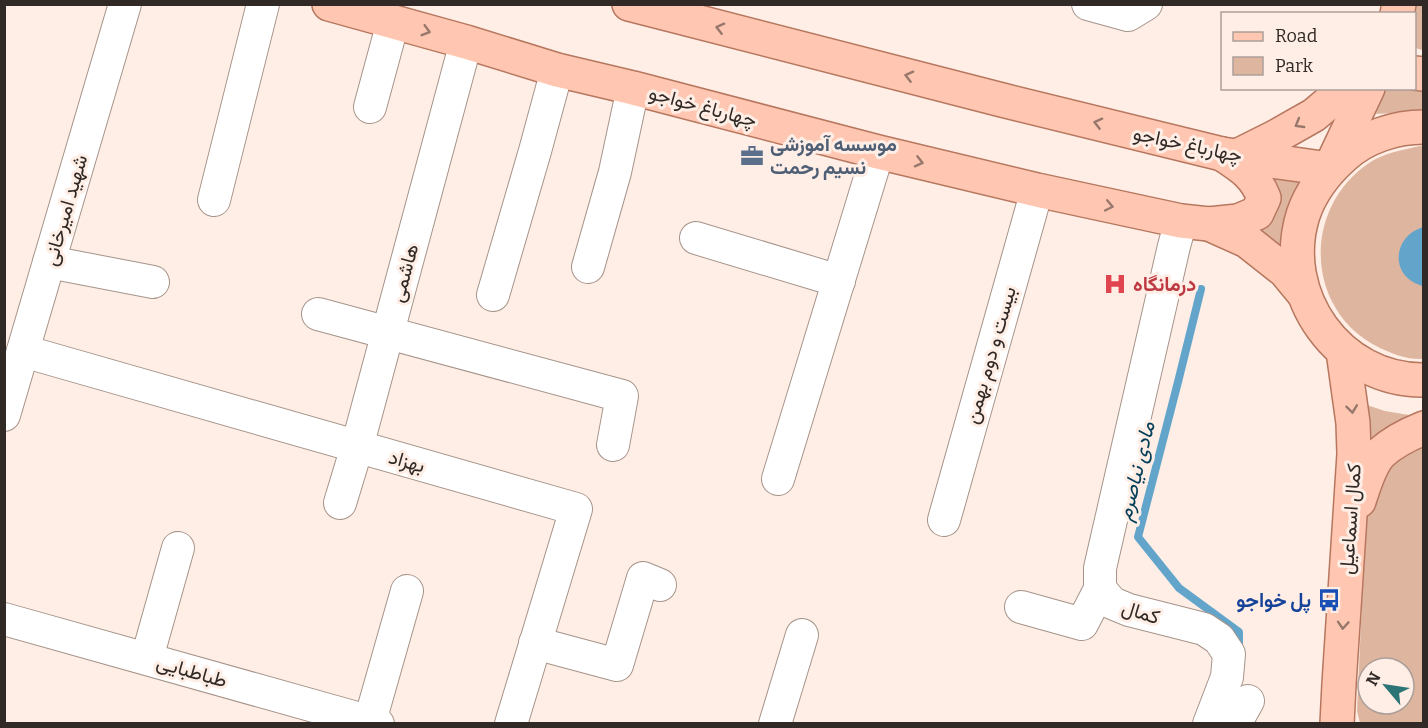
<svg xmlns="http://www.w3.org/2000/svg" width="1428" height="728" viewBox="0 0 1428 728" font-family="Bitter,Vazirmatn,serif">
<style>
.green{fill:#deb6a0;fill-rule:evenodd}
.water{fill:#63a5ca}
.lines{fill:none;stroke-linecap:round;stroke-linejoin:round}
.stream{stroke:#63a5ca;stroke-width:8}
.minor-casing{stroke:#a6948a;stroke-width:34}
.major-casing{stroke:#b7775f;stroke-width:36}
.minor{stroke:#fff;stroke-width:32}
.major{stroke:#ffc7b2;stroke-width:33}
.oneway{stroke:#98786c}
.labels{text-anchor:middle;stroke-width:6;stroke-linejoin:round;paint-order:stroke}
.street-label{font-size:20px;fill:#302925;stroke:#feeee6}
.service-label{font-size:20px;font-weight:bold;fill:#4e5e75;stroke:#feeee6;text-anchor:start}
.health-label{font-size:20px;font-weight:bold;fill:#be3a42;stroke:#feeee6;text-anchor:start}
.transit-label{font-size:20px;font-weight:bold;fill:#164399;stroke:#feeee6;text-anchor:end}
.water-label{font-size:21px;font-style:italic;fill:#033e58;stroke:#feeee6}
</style>
<rect width="100%" height="100%" fill="#feeee6"/>
<g class="green">
<path d="M 1413,5 L 1423,5 L 1423,50 L 1418,49 L 1415,46 L 1414,14 L 1410,14 Z"/>
<path d="M 1423,87 L 1423,111 L 1376,114 L 1384,89 Z"/>
<path d="M 1420,146 L 1424,146 L 1424,359 C 1408,360 1393,354 1380,348 C 1305,312 1301,209 1369,163 C 1384,153 1402,150 1420,146 Z"/>
<path d="M 1266,171 L 1314,175 L 1290,266 L 1248,231 Z"/>
<path d="M 1367,405 L 1385,411 L 1421,417 L 1369,445 Z"/>
<path d="M 1423,443 L 1423,723 L 1360,723 L 1357,711 L 1366,515 L 1383,475 L 1396,461 ZM 1368,668 L 1404,668 L 1404,704 L 1368,704 Z"/>
</g>
<path class="water" d="M 1423,227 L 1424,227 L 1423,286 C 1390,278 1391,237 1423,227 Z"/>
<g class="lines">
<path class="stream" d="M 1201,289 L 1178,382 L 1138,537 L 1179,588 L 1239,632 L 1239,649"/>
<g class="minor-casing">
<g id="minor">
<path d="M 1088,4 L 1128,15 L 1146,4"/>
<path d="M 370,107 L 393,22"/>
<path d="M 214,200 L 263,4"/>
<path d="M 1181,221 L 1174,246 L 1100,568 L 1100,589 L 1112,603 L 1129,610 L 1204,629 L 1219,639 L 1229,654 L 1227,677 L 1209,724"/>
<path d="M 696,238 L 839,281"/>
<path d="M 49,262 L 153,282"/>
<path d="M 588,267 L 615,172 L 633,88"/>
<path d="M 493,295 L 535,151 L 557,70"/>
<path d="M 318,314 L 622,396 L 613,445"/>
<path d="M 23,351 L 576,509 L 511,724"/>
<path d="M 4,415 L 125,4"/>
<path d="M 778,479 L 878,152"/>
<path d="M 340,503 L 357,447 L 466,42"/>
<path d="M 944,520 L 1037,190"/>
<path d="M 1021,607 L 1082,624 L 1100,589"/>
<path d="M 4,619 L 378,724"/>
<path d="M 535,643 L 617,665 L 643,578 L 660,585"/>
<path d="M 147,658 L 178,548"/>
<path d="M 370,721 L 407,591"/>
<path d="M 775,724 L 802,635"/>
<path d="M 1235,724 L 1248,701"/>
</g>
</g>
<g class="major-casing">
<g id="major">
<path d="M 329,4 L 466,42 L 557,70 L 633,88 L 878,152 L 1037,190 L 1181,221 L 1209,224 L 1247,241 L 1285,271 L 1304,294"/>
<path d="M 629,4 L 1002,100 L 1222,154 L 1329,169"/>
<path d="M 1397,14 L 1399,4"/>
<path d="M 1414,73 L 1424,74"/>
<path d="M 1424,127 C 1395,127 1365,137 1344,156 C 1326,172 1311,191 1303,215 C 1278,295 1339,381 1424,380"/>
<path d="M 1237,156 L 1277,136 L 1314,115 L 1346,88"/>
<path d="M 1333,162 L 1368,88"/>
<path d="M 1209,224 L 1238,221 L 1257,213 L 1264,198 C 1255,175 1242,167 1222,154"/>
<path d="M 1359,501 C 1364,486 1370,464 1381,453 C 1393,442 1409,434 1424,428"/>
<path d="M 1337,724 L 1339,684 L 1354,454 L 1353,423 L 1343,351"/>
</g>
</g>
<use href="#minor" class="minor"/>
<use href="#major" class="major"/>
</g>
<defs><path id="oneway-chevron" d="M-2-3.5L2.5 0L-2 3.5" fill="none" stroke-width="1.6" stroke-linecap="round" stroke-linejoin="round" transform="scale(1.5)"/></defs>
<g class="oneway">
<use href="#oneway-chevron" transform="translate(720 28) rotate(-166)"/>
<use href="#oneway-chevron" transform="translate(426 31) rotate(16)"/>
<use href="#oneway-chevron" transform="translate(909 76) rotate(-166)"/>
<use href="#oneway-chevron" transform="translate(1098 123) rotate(-166)"/>
<use href="#oneway-chevron" transform="translate(1299 124) rotate(150)"/>
<use href="#oneway-chevron" transform="translate(919 162) rotate(14)"/>
<use href="#oneway-chevron" transform="translate(1109 206) rotate(12)"/>
<use href="#oneway-chevron" transform="translate(1352 409) rotate(83)"/>
<use href="#oneway-chevron" transform="translate(1343 625) rotate(94)"/>
</g>
<defs>
<g id="office-bare" transform="scale(1.8)"><path d="M-6-3h4V-5.5h4V-3h4V5H-6ZM-1-4.5V-3h2v-1.5ZM-6 0V1H6V0Z" fill="#5c6f8a" stroke="#feeee6" stroke-width="2.5" paint-order="stroke"/></g>
<g id="hospital-bare" transform="scale(1.8)"><path d="M-5-5h3v3.5h4V-5h3V5h-3V1.5h-4V5h-3Z" fill="#e0444e" stroke="#feeee6" stroke-width="2.5" paint-order="stroke"/></g>
<g id="bus-bare" transform="scale(1.8)"><path d="M-5-6H5V4H4V6H2V4H-2V6H-4V4H-5ZM-3.5-4V0h7V-4ZM-3.5 1.2v1.5H-2V1.2ZM2 1.2v1.5H3.5V1.2Z" fill="#1a4fb4" stroke="#feeee6" stroke-width="2.5" paint-order="stroke"/></g>
</defs>
<g fill-rule="evenodd">
<use href="#office-bare" x="752" y="156"/>
<use href="#hospital-bare" x="1115" y="284"/>
<use href="#bus-bare" x="1329" y="600"/>
</g>
<g class="labels">
<g class="street-label">
<text transform="translate(703 106) rotate(15)" y="7">چهارباغ خواجو</text>
<text transform="translate(1188 144) rotate(12)" y="7">چهارباغ خواجو</text>
<text transform="translate(65 210) rotate(-74)" y="7">شهید امیرخانی</text>
<text transform="translate(404 273) rotate(-75)" y="7">هاشمی</text>
<text transform="translate(990 355) rotate(-74)" y="7">بیست و دوم بهمن</text>
<text transform="translate(407 461) rotate(16)" y="7">بهزاد</text>
<text transform="translate(1350 519) rotate(-86)" y="7">کمال اسماعیل</text>
<text transform="translate(1141 612) rotate(17)" y="7">کمال</text>
<text transform="translate(192 671) rotate(16)" y="7">طباطبایی</text>
</g>
<g class="service-label">
<text x="770" y="151">موسسه آموزشی<tspan x="770" dy="23">نسیم رحمت</tspan></text>
</g>
<g class="health-label">
<text x="1133" y="291">درمانگاه</text>
</g>
<g class="transit-label">
<text x="1311" y="607">پل خواجو</text>
</g>
<g class="water-label">
<text transform="translate(1136 471) rotate(-76)" y="7">مادی نیاصرم</text>
</g>
</g>
<rect width="1428" height="728" fill="none" stroke="#302925" stroke-width="12"/>
<rect x="1221" y="12" width="195" height="78" fill="#feeee6" stroke="#ac9f99" stroke-width="1.5"/>
<rect x="1233" y="32" width="30" height="9" fill="#ffc7b2" stroke="#ac9f99" stroke-width="1.5"/>
<text x="1275" y="42" font-size="18" fill="#302925">Road</text>
<rect x="1233" y="57" width="30" height="18" fill="#deb6a0" stroke="#ac9f99" stroke-width="1.5"/>
<text x="1275" y="72" font-size="18" fill="#302925">Park</text>
<g transform="translate(1386 686) rotate(299)"><circle r="28" fill="#feeee6" stroke="#ac9f99" stroke-width="1.5"/>
<path d="M0-4.5L10 22L0 15L-10 22Z" fill="#2b7576"/>
<text y="-9" font-size="16" font-weight="bold" text-anchor="middle" fill="#302925">N</text>
</g>
</svg>
